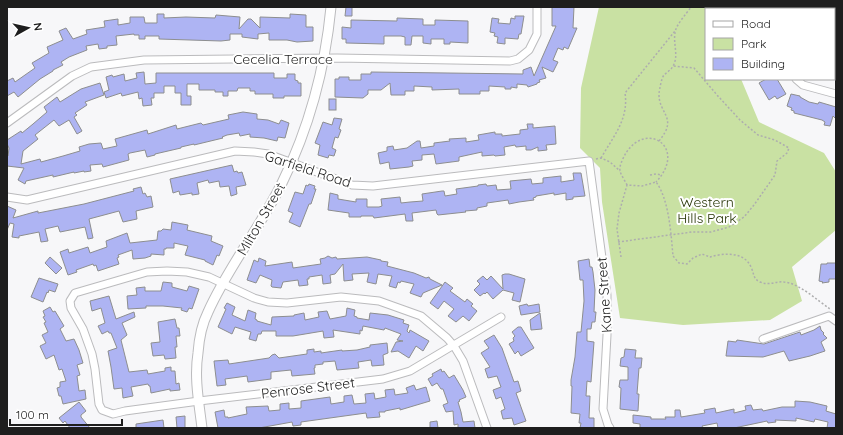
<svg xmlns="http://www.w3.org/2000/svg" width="843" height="435" viewBox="0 0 843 435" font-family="Quicksand,sans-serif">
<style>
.green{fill:#c9e1a3}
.building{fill:#aeb4f3;stroke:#8d8e8f}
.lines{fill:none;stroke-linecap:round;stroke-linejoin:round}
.minor-casing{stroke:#bbbbbd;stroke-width:9}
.major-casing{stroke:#bbbbbd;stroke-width:11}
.path{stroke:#adadae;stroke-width:1.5;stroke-dasharray:2 2;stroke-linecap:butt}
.minor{stroke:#fff;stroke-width:7}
.major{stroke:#fff;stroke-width:9}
.labels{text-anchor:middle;stroke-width:4;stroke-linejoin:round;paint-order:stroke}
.street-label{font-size:14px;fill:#1e1e1e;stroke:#fff}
.park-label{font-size:14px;fill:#293707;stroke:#fff}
</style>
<rect width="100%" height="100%" fill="#f7f7f9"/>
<path class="green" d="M 599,7 L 762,7 L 760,9 L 706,9 L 706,79 L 741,79 L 759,122 L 824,153 L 836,172 L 836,230 L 792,267 L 802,301 L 770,320 L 683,325 L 620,318 L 602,202 L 600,168 L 580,148 L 581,88 Z"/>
<g class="building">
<path d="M 346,7 L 352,7 L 352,16 L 345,16 Z"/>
<path d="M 552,7 L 574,7 L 573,28 L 577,28 L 568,49 L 564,47 L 563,50 L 558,48 L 553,60 L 558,62 L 553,72 L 542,67 L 546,78 L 539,80 L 540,82 L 537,83 L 537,84 L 528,87 L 527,85 L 517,84 L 517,88 L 511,87 L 511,89 L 505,89 L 505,87 L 489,86 L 489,91 L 480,91 L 480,94 L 459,94 L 459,89 L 432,90 L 432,87 L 414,86 L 414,91 L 405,91 L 405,95 L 391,95 L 390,83 L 381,90 L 368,90 L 368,94 L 363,98 L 335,97 L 335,79 L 339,79 L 339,77 L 349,77 L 349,80 L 361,80 L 361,74 L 371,74 L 371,72 L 523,74 L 523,70 L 531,67 L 534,76 L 556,26 L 552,26 Z"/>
<path d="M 157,14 L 164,14 L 164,18 L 186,17 L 215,18 L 216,15 L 240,17 L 239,29 L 248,19 L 251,19 L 260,28 L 260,17 L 290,18 L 290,14 L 306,15 L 306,27 L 313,27 L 313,41 L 297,42 L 287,40 L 269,40 L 269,33 L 258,34 L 258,39 L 242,37 L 242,34 L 230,34 L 230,40 L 221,41 L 159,39 L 159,36 L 145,36 L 145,39 L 139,39 L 139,35 L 134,35 L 134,34 L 116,36 L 117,45 L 107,46 L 107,48 L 99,49 L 98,44 L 86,46 L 87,50 L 69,57 L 61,62 L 63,65 L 53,70 L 53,71 L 40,79 L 18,97 L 14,92 L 7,96 L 7,81 L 13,78 L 15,82 L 35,68 L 32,63 L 49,53 L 47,47 L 63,40 L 59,31 L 66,28 L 73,39 L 87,34 L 86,30 L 105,27 L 104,21 L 118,19 L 118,25 L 130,23 L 130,17 L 144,17 L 145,23 L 157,23 Z"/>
<path d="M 515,16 L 524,16 L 521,34 L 519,34 L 518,39 L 505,38 L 505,44 L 497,43 L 498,37 L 494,36 L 495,33 L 490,32 L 492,18 L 499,19 L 498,23 L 510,24 L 511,18 L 515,19 Z"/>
<path d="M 397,18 L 423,19 L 423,25 L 435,25 L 435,20 L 468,21 L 468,43 L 450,42 L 450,44 L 444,44 L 444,39 L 431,39 L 431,44 L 423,43 L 423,36 L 412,36 L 411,45 L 405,45 L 405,37 L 401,36 L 384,36 L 384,44 L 346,43 L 346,39 L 342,39 L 342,27 L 351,28 L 351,20 L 397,21 Z"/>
<path d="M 144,72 L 145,84 L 156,83 L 156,73 L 274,73 L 274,78 L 287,78 L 287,74 L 295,74 L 295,80 L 298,81 L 298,83 L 301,83 L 301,96 L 284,96 L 284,98 L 273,98 L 273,94 L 255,94 L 255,91 L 250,91 L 250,88 L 238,88 L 237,91 L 228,91 L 228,96 L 223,96 L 223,92 L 215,92 L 215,90 L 199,90 L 199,84 L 187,84 L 187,96 L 191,96 L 191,105 L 181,105 L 181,93 L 175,93 L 175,86 L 164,86 L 164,93 L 154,93 L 154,98 L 151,98 L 152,105 L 143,106 L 142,98 L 139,99 L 138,92 L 122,96 L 121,93 L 106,98 L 104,92 L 109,90 L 106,77 L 112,75 L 113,77 L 124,74 L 125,81 L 137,78 L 136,73 Z"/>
<path d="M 766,79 L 777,79 L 786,94 L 777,99 L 775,96 L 769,100 L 759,83 Z"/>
<path d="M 100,83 L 104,95 L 85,102 L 87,105 L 75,113 L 77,115 L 74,117 L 82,131 L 77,134 L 69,120 L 59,126 L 54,120 L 35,135 L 38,139 L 23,151 L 21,164 L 40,159 L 41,162 L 63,156 L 80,151 L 79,147 L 89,144 L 101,143 L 103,149 L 117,146 L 115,139 L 147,130 L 148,134 L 176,125 L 177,129 L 201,123 L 203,125 L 229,119 L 228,115 L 243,112 L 257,114 L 257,119 L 268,120 L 279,124 L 281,120 L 289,123 L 285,138 L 278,137 L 277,141 L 264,138 L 250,137 L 250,134 L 240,136 L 239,133 L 227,135 L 222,137 L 223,138 L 194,145 L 194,144 L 181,147 L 181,148 L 155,154 L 155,155 L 147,157 L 145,150 L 130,153 L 128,154 L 129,160 L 103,167 L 102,164 L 90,165 L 91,171 L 84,172 L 84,171 L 74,173 L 74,172 L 53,177 L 53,175 L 26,181 L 25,184 L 18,180 L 24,168 L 7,166 L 7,156 L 8,156 L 9,148 L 7,144 L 7,140 L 21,131 L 22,133 L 33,124 L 47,112 L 44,107 L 57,97 L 60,102 L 81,89 Z"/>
<path d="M 791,94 L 800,96 L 800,97 L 809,102 L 818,104 L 819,102 L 836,107 L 836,119 L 833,116 L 830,126 L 824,125 L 825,122 L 822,120 L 794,113 L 794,111 L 791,110 L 792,108 L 787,106 Z"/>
<rect x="329" y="99" width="7" height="11"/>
<path d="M 334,118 L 342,119 L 339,129 L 341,130 L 338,138 L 335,137 L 332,148 L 336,150 L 334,156 L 329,155 L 328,158 L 318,155 L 320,145 L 315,143 L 323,122 L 332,125 Z"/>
<path d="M 527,124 L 533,124 L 533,128 L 555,126 L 556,144 L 546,145 L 547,150 L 538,151 L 538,147 L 531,150 L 526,150 L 526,146 L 516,147 L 515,145 L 504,147 L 505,155 L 495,156 L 494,155 L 482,156 L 482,152 L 459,157 L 459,161 L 436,164 L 434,154 L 422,155 L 422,160 L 412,161 L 413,166 L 409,167 L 390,169 L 389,162 L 380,164 L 378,153 L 387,151 L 387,147 L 393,146 L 394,150 L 407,148 L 417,141 L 420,141 L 421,148 L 434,146 L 434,143 L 450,141 L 449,139 L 466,138 L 466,142 L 479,140 L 478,135 L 495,132 L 495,134 L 502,134 L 502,136 L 520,134 L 520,130 L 528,129 Z"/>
<path d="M 232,165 L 234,172 L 237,171 L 238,173 L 242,172 L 246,185 L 236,187 L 237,194 L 231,196 L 229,186 L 220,187 L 219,181 L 209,183 L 208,180 L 197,183 L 199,194 L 192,195 L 192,193 L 180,195 L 179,191 L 173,193 L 170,179 Z"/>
<path d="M 573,173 L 581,173 L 585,196 L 573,197 L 573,199 L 566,200 L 566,193 L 554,195 L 554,193 L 536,196 L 536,197 L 533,198 L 534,200 L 519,202 L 509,204 L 508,200 L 487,203 L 487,206 L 477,208 L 477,210 L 465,211 L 466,212 L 438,215 L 437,214 L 436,210 L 412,213 L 413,221 L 406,221 L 405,214 L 374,218 L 373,216 L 361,216 L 361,217 L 349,217 L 349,213 L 328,210 L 330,193 L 338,195 L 338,199 L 356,202 L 356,199 L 367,199 L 367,207 L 379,207 L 382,206 L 381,199 L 400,197 L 401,203 L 410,202 L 423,201 L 422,194 L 442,191 L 444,191 L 445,196 L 457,194 L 456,189 L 478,186 L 478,185 L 486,184 L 487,186 L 496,185 L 497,190 L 511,189 L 510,181 L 531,179 L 532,184 L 543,183 L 543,178 L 561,176 L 561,182 L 574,180 Z"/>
<path d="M 309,184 L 315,186 L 314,189 L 316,189 L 311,204 L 309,204 L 300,227 L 289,222 L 293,213 L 288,211 L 295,192 L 303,194 L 306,185 L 308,186 Z"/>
<path d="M 141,187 L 143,194 L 145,193 L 147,197 L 151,196 L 153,207 L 136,211 L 137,219 L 123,222 L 119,211 L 89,219 L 93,238 L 88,239 L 85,227 L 60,232 L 58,226 L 45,229 L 48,241 L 41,242 L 39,232 L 19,236 L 19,238 L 12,237 L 14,224 L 10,223 L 7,230 L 7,206 L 16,210 L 13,218 L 38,211 L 38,213 L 84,204 L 134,191 L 133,189 Z"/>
<path d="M 172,222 L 188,225 L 187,230 L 212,236 L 211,241 L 223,246 L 219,256 L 217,255 L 213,265 L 205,261 L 205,260 L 185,255 L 188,246 L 174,243 L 174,248 L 166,248 L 166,249 L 164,249 L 164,255 L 151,254 L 151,256 L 145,258 L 133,259 L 132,250 L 118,255 L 119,257 L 117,258 L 119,264 L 98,271 L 96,265 L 94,266 L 93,264 L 76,270 L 77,272 L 68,275 L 60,252 L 68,249 L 69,253 L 88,247 L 90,253 L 107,247 L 106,241 L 127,233 L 130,243 L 157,240 L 158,231 L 161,231 L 163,229 L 171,230 Z"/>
<path d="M 328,256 L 332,258 L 336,257 L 337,259 L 367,257 L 381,260 L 381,261 L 388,262 L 387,266 L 414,273 L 426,278 L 429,277 L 430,279 L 442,285 L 423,293 L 421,297 L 410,293 L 414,284 L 401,281 L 400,283 L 398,282 L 396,288 L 389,286 L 392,276 L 378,274 L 376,284 L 367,282 L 369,273 L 352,274 L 353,280 L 344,281 L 343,264 L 335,274 L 330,275 L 331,283 L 323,284 L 322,275 L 309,277 L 309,279 L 307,279 L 308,285 L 299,286 L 298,280 L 283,282 L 281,288 L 272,287 L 271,286 L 272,280 L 260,275 L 256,283 L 247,280 L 254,260 L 258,262 L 259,258 L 266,261 L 265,266 L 292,262 L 293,268 L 321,264 L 320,259 L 325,258 Z"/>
<path d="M 50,257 L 62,268 L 56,274 L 45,263 Z"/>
<path d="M 589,259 L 590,267 L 592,267 L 593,272 L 595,290 L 594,312 L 596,312 L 595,322 L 592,322 L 591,329 L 587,329 L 587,341 L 594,342 L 591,382 L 587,381 L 586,396 L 590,396 L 589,418 L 594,418 L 594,428 L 580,428 L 581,423 L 579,423 L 580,414 L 571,413 L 572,386 L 571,386 L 571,380 L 575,357 L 577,332 L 581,332 L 584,301 L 583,280 L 580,280 L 578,261 Z"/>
<path d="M 827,263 L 836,263 L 836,279 L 829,279 L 829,282 L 822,283 L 823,282 L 819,281 L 821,264 L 827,264 Z"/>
<path d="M 505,274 L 509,274 L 525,279 L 520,302 L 512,300 L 514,293 L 503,290 L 493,299 L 487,292 L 485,294 L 484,293 L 480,296 L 474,290 L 480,284 L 477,281 L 483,276 L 487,280 L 491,276 L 503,289 L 502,275 Z"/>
<path d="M 39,278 L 58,284 L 55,292 L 49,290 L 48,293 L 47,292 L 43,302 L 31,297 Z"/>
<path d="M 163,282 L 172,283 L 172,287 L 187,291 L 189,286 L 199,289 L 192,309 L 189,308 L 187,312 L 181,310 L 182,308 L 163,306 L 146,306 L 146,308 L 128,309 L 127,296 L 137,295 L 136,288 L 145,287 L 145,291 L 161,291 Z"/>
<path d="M 445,282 L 453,288 L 450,291 L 465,302 L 467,299 L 473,304 L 471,306 L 477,311 L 469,321 L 463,316 L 456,322 L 448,316 L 454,309 L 444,301 L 438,309 L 430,303 Z"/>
<path d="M 109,296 L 116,319 L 134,312 L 135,317 L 122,323 L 127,335 L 121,340 L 129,372 L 147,370 L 148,374 L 165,371 L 165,368 L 171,367 L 171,371 L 175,371 L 176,384 L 179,383 L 180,390 L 170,391 L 170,389 L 151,393 L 150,386 L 149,386 L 148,384 L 131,387 L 133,396 L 123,398 L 122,388 L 114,389 L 111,367 L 108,351 L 117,348 L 111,333 L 109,333 L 108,331 L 102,334 L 98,326 L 105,323 L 101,308 L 92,311 L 90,301 Z"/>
<path d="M 227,303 L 235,307 L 232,315 L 245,321 L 248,310 L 256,313 L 255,319 L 257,320 L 257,321 L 271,325 L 272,317 L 294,316 L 294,315 L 304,313 L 305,320 L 319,317 L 318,312 L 327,311 L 330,319 L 346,316 L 347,308 L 355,310 L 354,316 L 357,317 L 357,318 L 369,320 L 370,313 L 388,315 L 404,320 L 403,323 L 409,325 L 407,331 L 409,333 L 410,330 L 429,341 L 423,351 L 416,346 L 409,358 L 398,351 L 391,352 L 396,342 L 403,341 L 397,340 L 401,334 L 385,328 L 384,330 L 363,326 L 362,331 L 360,330 L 360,334 L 333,330 L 334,337 L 324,338 L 323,331 L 293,336 L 276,336 L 276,331 L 262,331 L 261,334 L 258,334 L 256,341 L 249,339 L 251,332 L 235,327 L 232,334 L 218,327 L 226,309 L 224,308 Z"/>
<path d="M 527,304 L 528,306 L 539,304 L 540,312 L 521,315 L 519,306 Z"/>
<path d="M 50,307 L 53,312 L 55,311 L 64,326 L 60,329 L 66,341 L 74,339 L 79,350 L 83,363 L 77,365 L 80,375 L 77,376 L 79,391 L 85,390 L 86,399 L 63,404 L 61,396 L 59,396 L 57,388 L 60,387 L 60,382 L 66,381 L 62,369 L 59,370 L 54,355 L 46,359 L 40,346 L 46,343 L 42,335 L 48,332 L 44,323 L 46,322 L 43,317 L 45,316 L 43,311 Z"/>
<path d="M 540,313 L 542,329 L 531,330 L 530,320 Z"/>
<path d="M 175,319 L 177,328 L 179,328 L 180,336 L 176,336 L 177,347 L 175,347 L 176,358 L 165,359 L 164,355 L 153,356 L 151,343 L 160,342 L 158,322 Z"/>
<path d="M 820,326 L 821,330 L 824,333 L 823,334 L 827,338 L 821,342 L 825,351 L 810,356 L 789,361 L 784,351 L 763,357 L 726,356 L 728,341 L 736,342 L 737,340 L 764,344 L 800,332 L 801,335 L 814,330 Z"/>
<path d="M 518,327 L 521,327 L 534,348 L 521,356 L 518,351 L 515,354 L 509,344 L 514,341 L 513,338 L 515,336 L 512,332 Z"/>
<path d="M 494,335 L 502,348 L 514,382 L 518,381 L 521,391 L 516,393 L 526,421 L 514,425 L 512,418 L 503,419 L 501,411 L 505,409 L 501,397 L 496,399 L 493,390 L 501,387 L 497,376 L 488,378 L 485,369 L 490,367 L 481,353 L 489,348 L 484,341 Z"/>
<path d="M 387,343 L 388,353 L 383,355 L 384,365 L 372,366 L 371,360 L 358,362 L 359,368 L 337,370 L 335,361 L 323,362 L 323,364 L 315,365 L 315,368 L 314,368 L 315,374 L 292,376 L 291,370 L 271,372 L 271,379 L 248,382 L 247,376 L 225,379 L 226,385 L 217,386 L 214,361 L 228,360 L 229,364 L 269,358 L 272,355 L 275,354 L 279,358 L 307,354 L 307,350 L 314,349 L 314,352 L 321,351 L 321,353 L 342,350 L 342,351 L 357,350 L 370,347 L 370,345 Z"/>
<path d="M 625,349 L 636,350 L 635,358 L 642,358 L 641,368 L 639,368 L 637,394 L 639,394 L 638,411 L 620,409 L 621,388 L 619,387 L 620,380 L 628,380 L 628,367 L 620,366 L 621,358 L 624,357 Z"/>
<path d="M 441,369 L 442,372 L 444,371 L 449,378 L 454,375 L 463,390 L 466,397 L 459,400 L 460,401 L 458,402 L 461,412 L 463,422 L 474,421 L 475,428 L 458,428 L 458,424 L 454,425 L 453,411 L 446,412 L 443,405 L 448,403 L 443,389 L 441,389 L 437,383 L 432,386 L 428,379 L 433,376 L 432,374 Z"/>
<path d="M 414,385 L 416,390 L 426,387 L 430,401 L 400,410 L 400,408 L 385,411 L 385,412 L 379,412 L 380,417 L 367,418 L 366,413 L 301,422 L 301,425 L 293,426 L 292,422 L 259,428 L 218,428 L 215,412 L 224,410 L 225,417 L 228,417 L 228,418 L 247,414 L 246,407 L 268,406 L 269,411 L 280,410 L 280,404 L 289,403 L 289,409 L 301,408 L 301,401 L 330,397 L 331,404 L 344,402 L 344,396 L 352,395 L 354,404 L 366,403 L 365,394 L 374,393 L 375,399 L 386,397 L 385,390 L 394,389 L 395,395 L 408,393 L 406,388 Z"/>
<path d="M 795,401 L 810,402 L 827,406 L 826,411 L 836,414 L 836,428 L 827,428 L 828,422 L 815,419 L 814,422 L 796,418 L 796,421 L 775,420 L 776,422 L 768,423 L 767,421 L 734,428 L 718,428 L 717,423 L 702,426 L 703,428 L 640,428 L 640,424 L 633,423 L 633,415 L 651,417 L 651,419 L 666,419 L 665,417 L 675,417 L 675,410 L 680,410 L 681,417 L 705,413 L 704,410 L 715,408 L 716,413 L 734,409 L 734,413 L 746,410 L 745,406 L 751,405 L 753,410 L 762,409 L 763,411 L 782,407 L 795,407 Z"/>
<path d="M 79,402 L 86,411 L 81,415 L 81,417 L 90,428 L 70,428 L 65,421 L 63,423 L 59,418 Z"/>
<path d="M 185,416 L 185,428 L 177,428 L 176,417 Z"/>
<path d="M 163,420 L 164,428 L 136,428 L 136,424 Z"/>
<path d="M 437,421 L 438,428 L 430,428 L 430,422 Z"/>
</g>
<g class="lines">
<g class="minor-casing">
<g id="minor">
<path d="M 834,17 L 836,17"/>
<path d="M 796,79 L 803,85 L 836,94"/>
<path d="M 7,123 L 72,76 L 91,67 L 144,60 L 337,58 L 510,61 L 518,59 L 529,50 L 537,34 L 537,7"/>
<path d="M 7,197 L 27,200 L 235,151 L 254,152 L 268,154 L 352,185 L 373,186 L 589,161 L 607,295 L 607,335 L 603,409 L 608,425 L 610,428"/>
<path d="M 763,339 L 829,316 L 836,321"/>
<path d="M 487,428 L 463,361 L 454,346 L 447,338 L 421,316 L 379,301 L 341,297 L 287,303 L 268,302 L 254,298 L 209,277 L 187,272 L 167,271 L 147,272 L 75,293 L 70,301 L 71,308 L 83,329 L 92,354 L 95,369 L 99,404 L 102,410 L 113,414 L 125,411 L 199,401 L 383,379 L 410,371 L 501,317"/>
</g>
</g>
<g class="major-casing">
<path id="major" d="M 202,428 C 199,403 194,378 198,353 C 199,339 202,324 208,312 C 228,267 260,228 282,183 C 309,128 325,69 331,7"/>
</g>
<g class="path">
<path d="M 659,141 C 679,117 658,114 659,93 C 660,88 661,79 664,75 C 667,72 671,70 673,66 C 679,56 673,44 675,33 C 675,26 687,13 691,7"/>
<path d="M 601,158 C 613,137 629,119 625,93 L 675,31"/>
<path d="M 596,159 L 601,158 L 610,162 L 620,171"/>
<path d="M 650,175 L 656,174 L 662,175"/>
<path d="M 627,185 C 625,181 621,175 620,171 C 619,166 623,158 626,153 C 647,120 688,148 656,182"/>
<path d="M 618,242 L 692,232 L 711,232 L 729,227 L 744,217 L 754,205 L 775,175 L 777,161 L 787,153 L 789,148 L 775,140 L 758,135 L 740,120 L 717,95 L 694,68 L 673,66"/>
<path d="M 621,257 L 617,229 L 619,213 L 627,185 L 642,186 L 656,182 C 669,199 671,234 673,256 L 679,263 L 687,264 L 693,258 L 702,254 L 710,257 C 723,253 744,251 751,267 C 754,273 753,279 760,282 C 769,286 776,281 784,282 C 799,283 818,301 830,309"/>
</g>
<use href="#minor" class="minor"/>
<use href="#major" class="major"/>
</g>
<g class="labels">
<g class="street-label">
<text x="283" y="64">Cecelia Terrace</text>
<text transform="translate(308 169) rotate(18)" y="5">Garfield Road</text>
<text transform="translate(261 219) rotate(-60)" y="5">Milton Street</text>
<text transform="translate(604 295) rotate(-94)" y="5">Kane Street</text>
<text transform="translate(308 388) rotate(-7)" y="5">Penrose Street</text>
</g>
<g class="park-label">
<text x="707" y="207">Western<tspan x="707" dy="16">Hills Park</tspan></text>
</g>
</g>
<rect width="843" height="435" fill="none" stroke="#1e1e1e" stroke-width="16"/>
<rect x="705" y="8" width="130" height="72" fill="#ffffff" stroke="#a5a5a5"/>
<rect x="713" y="21" width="20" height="6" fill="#ffffff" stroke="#a5a5a5"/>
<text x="741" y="28" font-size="12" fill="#1e1e1e">Road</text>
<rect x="713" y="38" width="20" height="12" fill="#c9e1a3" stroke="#a5a5a5"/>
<text x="741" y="48" font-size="12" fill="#1e1e1e">Park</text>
<rect x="713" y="58" width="20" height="12" fill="#aeb4f3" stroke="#a5a5a5"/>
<text x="741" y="68" font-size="12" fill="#1e1e1e">Building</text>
<g transform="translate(28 28) rotate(82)" stroke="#ffffff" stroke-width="3" paint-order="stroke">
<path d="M0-3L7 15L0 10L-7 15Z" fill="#1e1e1e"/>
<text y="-6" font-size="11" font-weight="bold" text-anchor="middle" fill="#1e1e1e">N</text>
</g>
<path d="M10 419v6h112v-6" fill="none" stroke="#1e1e1e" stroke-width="2"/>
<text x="16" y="419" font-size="12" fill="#1e1e1e" stroke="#ffffff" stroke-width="3" paint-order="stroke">100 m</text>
</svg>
